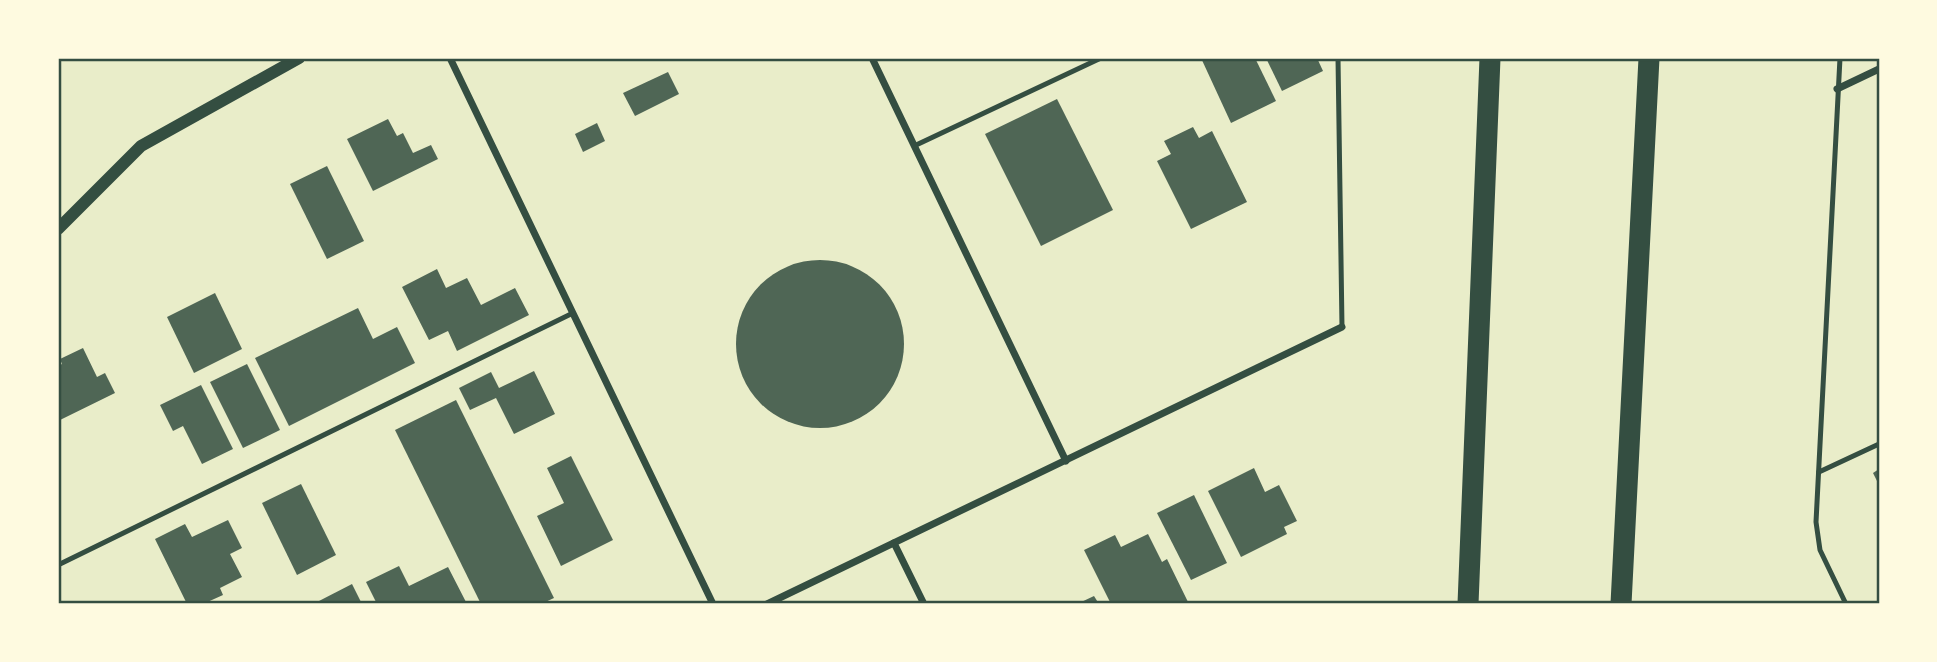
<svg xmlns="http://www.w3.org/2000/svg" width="1937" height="662" viewBox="0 0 1937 662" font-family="Commissioner,sans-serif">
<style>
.building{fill:#4f6655}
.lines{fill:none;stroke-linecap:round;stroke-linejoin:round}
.service{stroke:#344e41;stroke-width:5}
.minor{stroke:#344e41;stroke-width:7}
.tertiary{stroke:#344e41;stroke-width:12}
.motorway{stroke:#344e41;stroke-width:21}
.neatline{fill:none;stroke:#344e41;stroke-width:2.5}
</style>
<rect width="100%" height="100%" fill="#e9edc9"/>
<g class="building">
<path d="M 1201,58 L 1255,58 L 1276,101 L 1231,123 Z"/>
<path d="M 1266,58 L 1317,58 L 1323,71 L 1282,91 Z"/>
<path d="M 668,72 L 679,94 L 635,116 L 623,93 Z"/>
<path d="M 1057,99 L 1113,210 L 1041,246 L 985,134 Z"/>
<path d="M 388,119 L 397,136 L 403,133 L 413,153 L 431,145 L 438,159 L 373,191 L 347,139 Z"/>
<path d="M 597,123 L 605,141 L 583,152 L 575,134 Z"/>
<path d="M 1193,127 L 1199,138 L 1212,131 L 1247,202 L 1191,229 L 1157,161 L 1171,154 L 1164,141 Z"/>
<path d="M 327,166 L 364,241 L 327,259 L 290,184 Z"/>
<circle cx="820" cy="344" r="84"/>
<path d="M 437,269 L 446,288 L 467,278 L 481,305 L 515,288 L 529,315 L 457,351 L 448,331 L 429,340 L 402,287 Z"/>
<path d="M 215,293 L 242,349 L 194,373 L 167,317 Z"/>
<path d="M 358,308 L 373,339 L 397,327 L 415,363 L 289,426 L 255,358 Z"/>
<path d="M 83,348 L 97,377 L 105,373 L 115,393 L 58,421 L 58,366 L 62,364 L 60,359 Z"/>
<path d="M 247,364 L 280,430 L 243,448 L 210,382 Z"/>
<path d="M 534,371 L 555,414 L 514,434 L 496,398 L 470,410 L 459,388 L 491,372 L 499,388 Z"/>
<path d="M 201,385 L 233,449 L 202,464 L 183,426 L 173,431 L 160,405 Z"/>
<path d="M 456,400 L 554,598 L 541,604 L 481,604 L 395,430 Z"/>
<path d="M 571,456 L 613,540 L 561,566 L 537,516 L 564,503 L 547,468 Z"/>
<path d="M 1254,468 L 1265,492 L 1279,485 L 1297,521 L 1284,527 L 1287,534 L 1241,557 L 1208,491 Z"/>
<path d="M 1879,469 L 1879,485 L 1873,473 Z"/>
<path d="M 301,484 L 336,555 L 297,575 L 262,503 Z"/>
<path d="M 1194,495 L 1227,563 L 1191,580 L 1157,513 Z"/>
<path d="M 228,520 L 242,548 L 230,554 L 242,577 L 220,588 L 223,595 L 203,604 L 187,604 L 155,539 L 185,524 L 192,537 Z"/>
<path d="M 1148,534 L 1162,562 L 1167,559 L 1189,604 L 1111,604 L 1084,550 L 1115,535 L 1121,547 Z"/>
<path d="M 399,566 L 409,586 L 448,567 L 466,602 L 462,604 L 377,604 L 366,582 Z"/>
<path d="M 352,584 L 362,604 L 320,604 L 319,601 Z"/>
<path d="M 1094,596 L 1099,604 L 1077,604 Z"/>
</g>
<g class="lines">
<g class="service">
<path d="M 1338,58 L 1342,327"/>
<path d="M 1840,58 L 1816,522 L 1820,550 L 1846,604"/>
<path d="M 914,146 L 1101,58"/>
<path d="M 1819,472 L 1879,444"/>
<path d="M 58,565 L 573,313"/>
</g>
<g class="minor">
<path d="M 450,58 L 713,604"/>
<path d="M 872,58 L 1066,461"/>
<path d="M 1837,89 L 1879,69"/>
<path d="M 894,543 L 924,604"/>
<path d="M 767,604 L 1342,327"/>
</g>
<path class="tertiary" d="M 58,229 L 141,146 L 299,58"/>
<g class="motorway">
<path d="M 1468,604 L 1490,58"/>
<path d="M 1621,604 L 1649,58"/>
</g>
</g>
<rect width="1937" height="662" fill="none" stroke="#fefae0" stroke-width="119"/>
<rect x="60" y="60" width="1818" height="542" class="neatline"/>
</svg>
